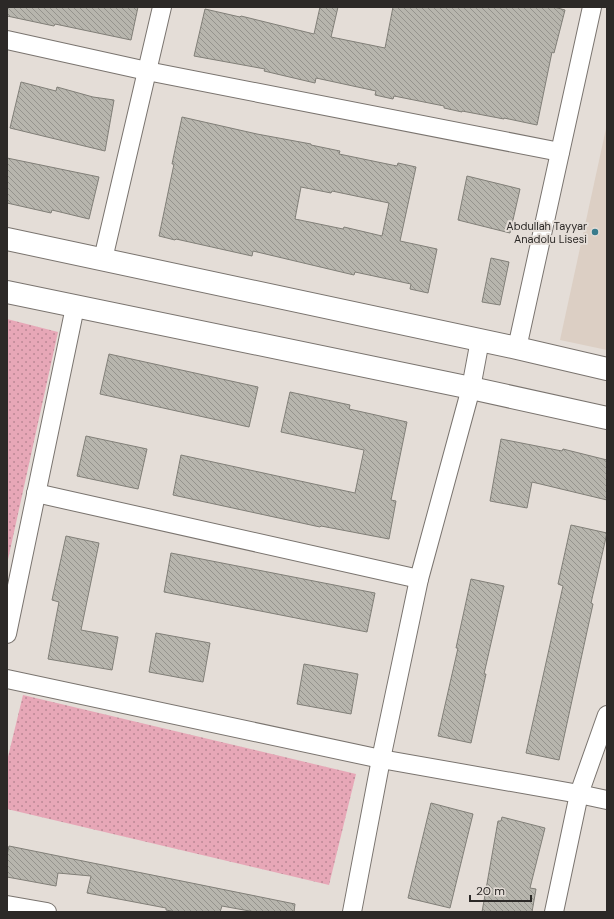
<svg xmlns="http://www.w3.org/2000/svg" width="614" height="919" viewBox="0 0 614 919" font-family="'DM Sans',sans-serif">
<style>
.built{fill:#dccfc4}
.park{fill:url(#park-dots)}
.building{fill:url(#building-back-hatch);stroke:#817f78;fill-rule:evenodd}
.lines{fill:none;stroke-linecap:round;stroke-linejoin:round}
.minor-casing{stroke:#7a746f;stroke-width:20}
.tertiary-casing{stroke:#7a746f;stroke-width:24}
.minor{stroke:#fff;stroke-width:18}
.tertiary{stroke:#fff;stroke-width:22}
.poi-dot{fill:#387b8c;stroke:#e4ddd7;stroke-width:1.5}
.labels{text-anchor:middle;stroke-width:4;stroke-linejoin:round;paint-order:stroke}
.poi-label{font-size:11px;fill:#2c2927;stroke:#e4ddd7;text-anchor:end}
</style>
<defs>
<pattern id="park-dots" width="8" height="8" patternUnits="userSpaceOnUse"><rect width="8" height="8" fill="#e7a7b7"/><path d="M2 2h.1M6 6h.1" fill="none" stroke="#bb8895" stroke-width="1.8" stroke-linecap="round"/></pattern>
<pattern id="building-back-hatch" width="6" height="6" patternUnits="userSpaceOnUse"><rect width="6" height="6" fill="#b7b5ad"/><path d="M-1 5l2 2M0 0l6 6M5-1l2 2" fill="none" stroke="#95938d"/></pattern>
</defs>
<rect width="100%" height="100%" fill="#e4ddd7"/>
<path class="built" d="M 607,124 L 607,350 L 560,340 Z"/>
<g class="park">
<path d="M 7,319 L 58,332 L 7,564 Z"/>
<path d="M 23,695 L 356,774 L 329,885 L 7,809 L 7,761 Z"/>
</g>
<g class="building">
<path d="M 7,7 L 138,7 L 131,40 L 55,24 L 54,26 L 7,16 Z"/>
<path d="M 320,7 L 338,7 L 331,37 L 385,48 L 393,7 L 554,7 L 565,10 L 554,53 L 552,52 L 537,125 L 504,118 L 504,119 L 462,111 L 462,112 L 444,108 L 444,106 L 394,96 L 393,99 L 375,95 L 376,91 L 316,78 L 315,83 L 264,71 L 265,69 L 194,56 L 205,9 L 240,17 L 241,16 L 314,34 Z"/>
<path d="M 21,82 L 56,91 L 57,87 L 93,97 L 114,100 L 105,151 L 10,128 Z"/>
<path d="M 182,117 L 257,134 L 311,144 L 311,145 L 340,151 L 339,154 L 397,166 L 398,163 L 416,167 L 400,241 L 437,249 L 428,293 L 410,289 L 411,284 L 355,272 L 354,275 L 253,251 L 252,256 L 176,239 L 175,240 L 159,236 L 174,164 L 172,164 ZM 301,187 L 331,193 L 332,191 L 389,203 L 382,236 L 344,227 L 343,229 L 295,219 Z"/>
<path d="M 7,158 L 99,177 L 89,219 L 52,210 L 51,213 L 7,203 Z"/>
<path d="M 467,176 L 520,189 L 510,233 L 458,220 Z"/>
<path d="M 491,258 L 509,262 L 500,305 L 482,302 Z"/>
<path d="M 109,354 L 258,387 L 249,427 L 100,394 Z"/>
<path d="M 290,392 L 350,405 L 349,409 L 407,422 L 391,500 L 396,501 L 389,539 L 321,526 L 320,527 L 173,495 L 181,455 L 355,493 L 364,450 L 281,432 Z"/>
<path d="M 86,436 L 147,449 L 138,489 L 77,476 Z"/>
<path d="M 501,439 L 562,451 L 563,449 L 607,460 L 607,500 L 532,482 L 527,508 L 490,501 Z"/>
<path d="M 571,525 L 607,533 L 591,603 L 593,604 L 559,760 L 526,753 L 563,586 L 558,584 Z"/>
<path d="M 66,536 L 99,543 L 81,630 L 118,637 L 112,670 L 48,659 L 59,602 L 52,600 Z"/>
<path d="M 171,553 L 375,593 L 367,632 L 164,592 Z"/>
<path d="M 471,579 L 504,586 L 484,674 L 486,674 L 471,743 L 438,736 L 458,648 L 456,648 Z"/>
<path d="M 156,633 L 210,643 L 203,682 L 149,672 Z"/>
<path d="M 304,664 L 358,674 L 351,714 L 297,704 Z"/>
<path d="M 431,803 L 473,814 L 450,908 L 408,898 Z"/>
<path d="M 502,817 L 545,828 L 530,888 L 536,889 L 532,912 L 482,912 L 498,821 L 501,821 Z"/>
<path d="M 9,846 L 295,904 L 294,912 L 255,912 L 222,906 L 220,912 L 176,912 L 166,910 L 166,908 L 87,893 L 91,876 L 58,873 L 56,886 L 7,877 L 7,855 Z"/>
</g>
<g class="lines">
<g class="minor-casing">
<g id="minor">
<path d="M 7,40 L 147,71 L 560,152"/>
<path d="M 103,259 L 162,7"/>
<path d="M 517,348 L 592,7"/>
<path d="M 36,493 L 419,579"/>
<path d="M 7,634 L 75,307"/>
<path d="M 7,679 L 381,759 L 579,794 L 607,800"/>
<path d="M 7,905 L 47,912"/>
<path d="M 352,912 L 381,759 L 419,579 L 471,388 L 480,340"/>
<path d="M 554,912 L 579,794 L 607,715"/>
</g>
</g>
<g class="tertiary-casing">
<g id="tertiary">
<path d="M 7,239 L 517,348 L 607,369"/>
<path d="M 7,292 L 471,388 L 607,418"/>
</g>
</g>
<use href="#minor" class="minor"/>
<use href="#tertiary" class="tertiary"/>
</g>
<circle class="poi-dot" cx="595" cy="232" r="4"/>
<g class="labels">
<g class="poi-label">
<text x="587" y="230">Abdullah Tayyar<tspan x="587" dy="13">Anadolu Lisesi</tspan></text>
</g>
</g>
<rect width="614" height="919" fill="none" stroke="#2c2927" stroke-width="16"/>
<path d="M470 895v6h61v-6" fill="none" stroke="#2c2927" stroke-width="2"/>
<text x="476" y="895" font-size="12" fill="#2c2927" stroke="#e4ddd7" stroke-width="3" paint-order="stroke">20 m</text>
</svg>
